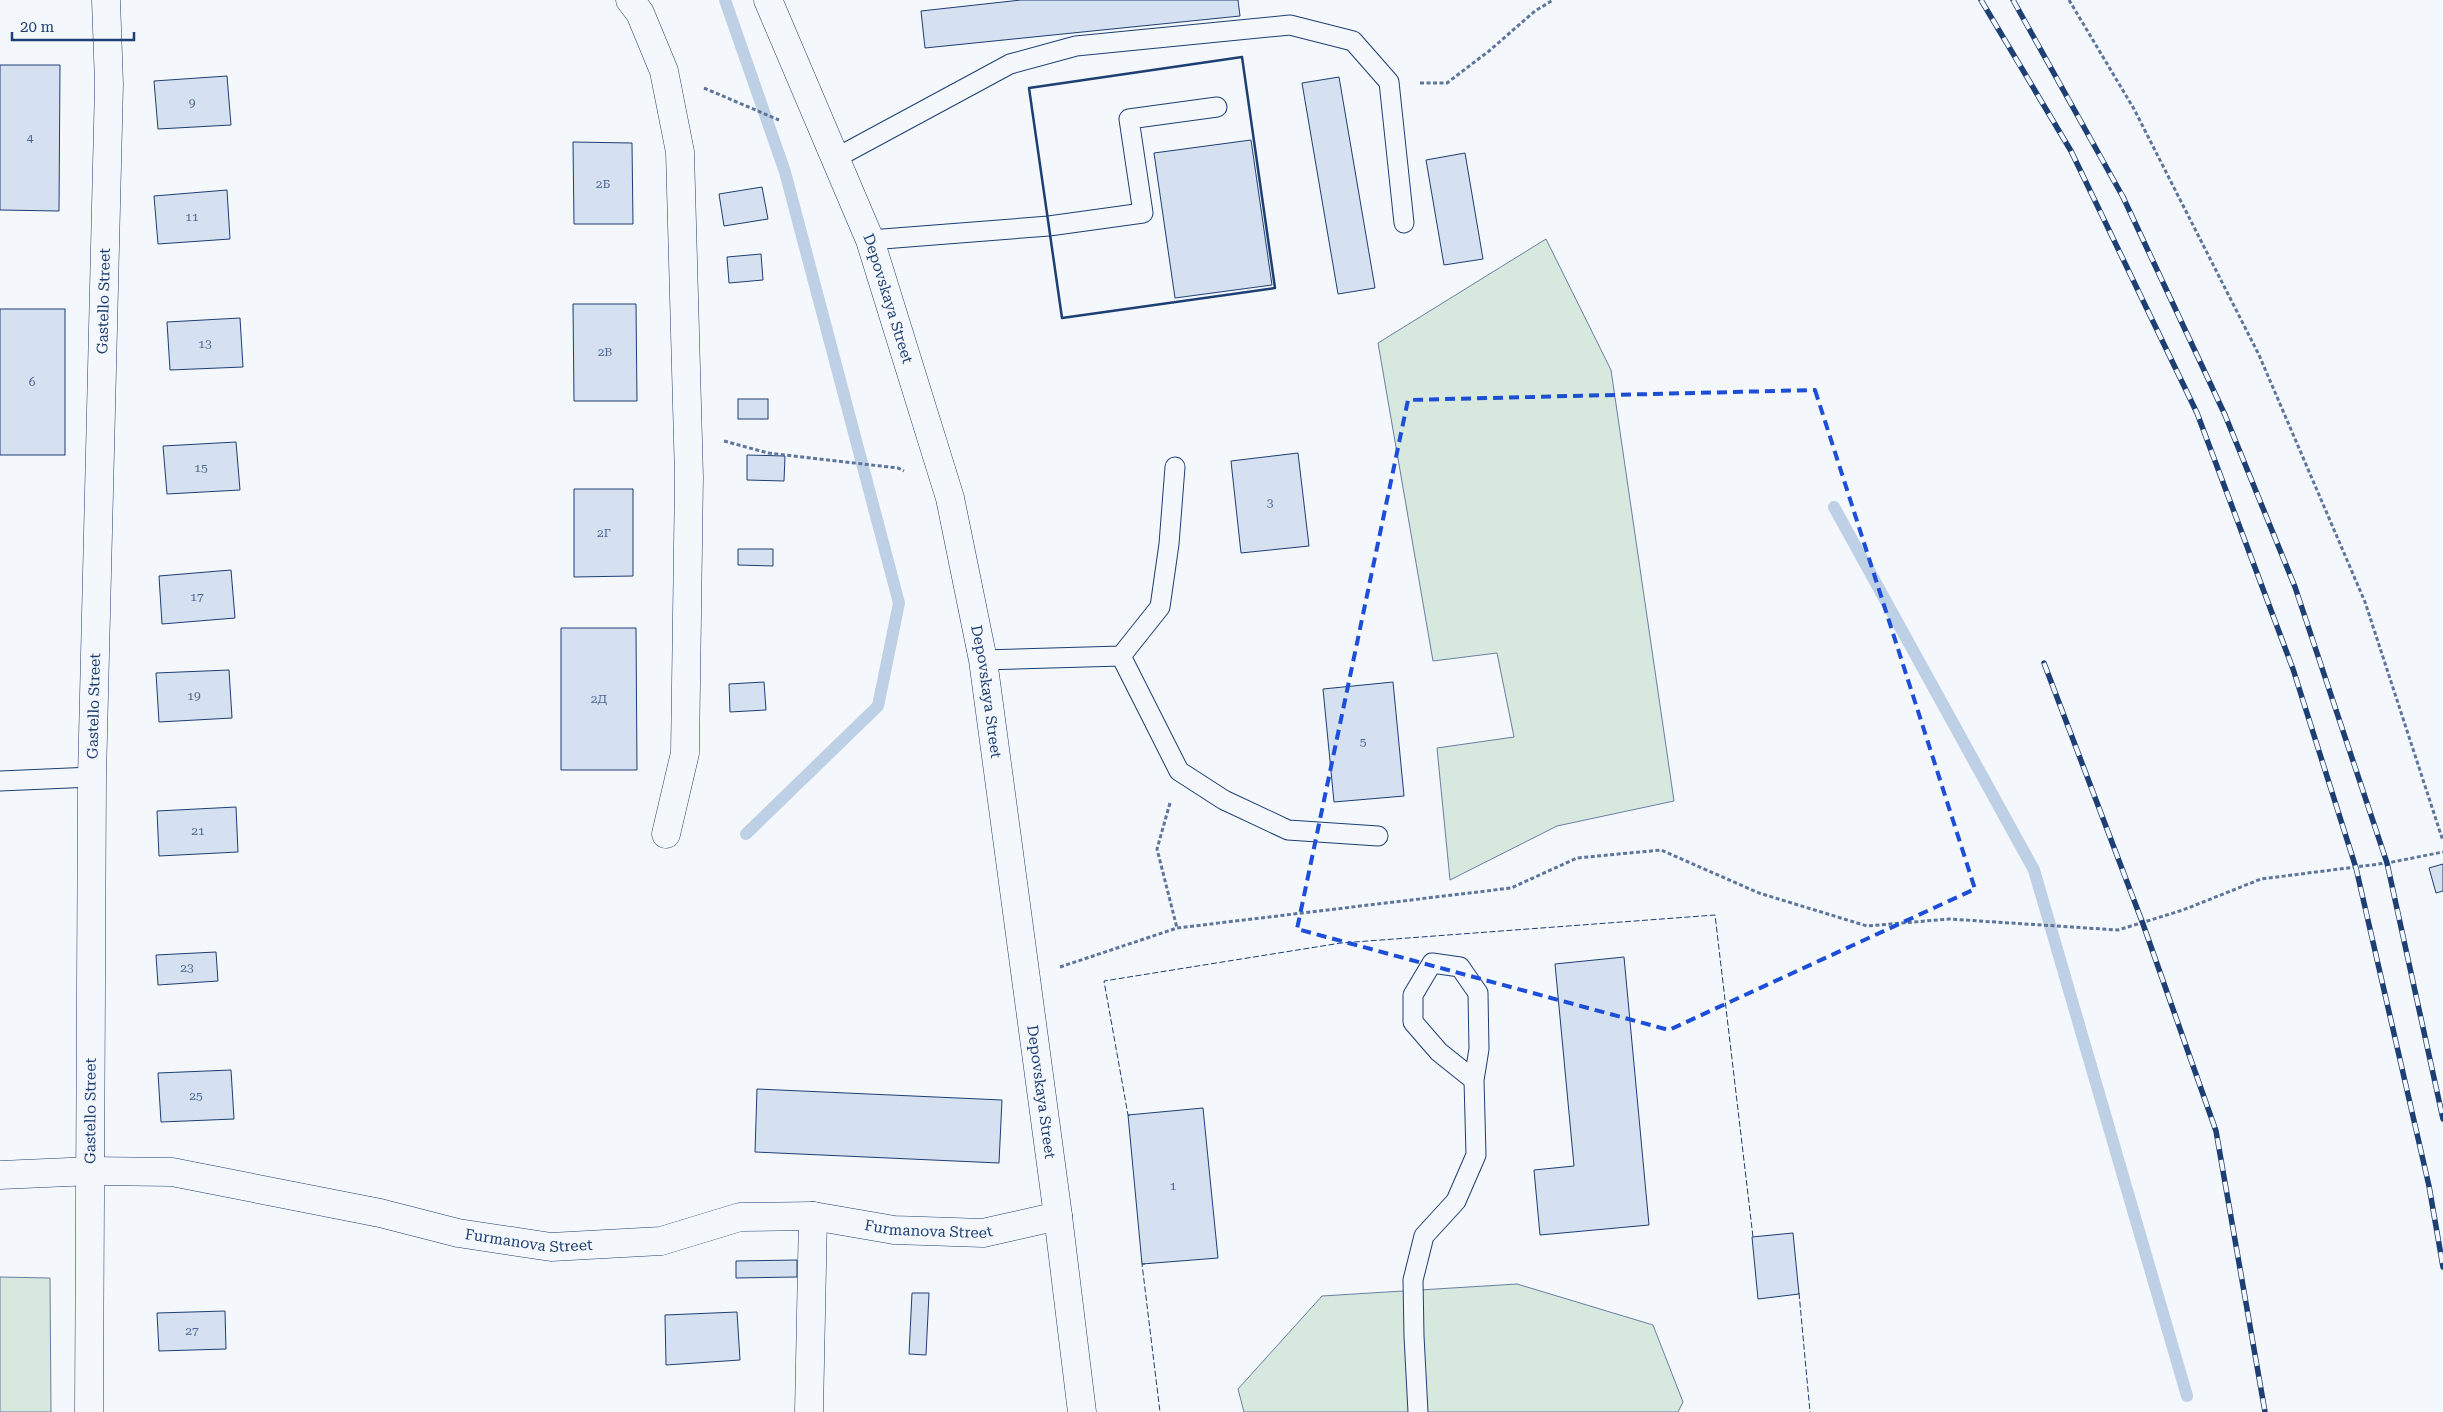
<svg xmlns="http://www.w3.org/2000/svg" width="2443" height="1412" viewBox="0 0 2443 1412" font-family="'Roboto Serif',serif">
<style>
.green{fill:#d7e8df;stroke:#687fa3}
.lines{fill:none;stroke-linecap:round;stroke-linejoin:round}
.stream{stroke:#bed0e5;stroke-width:12}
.building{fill:#d5e0f0;stroke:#1d3f73}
.service-casing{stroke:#1d3f73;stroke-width:21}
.minor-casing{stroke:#1d3f73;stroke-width:29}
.path{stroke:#5e769c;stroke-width:3;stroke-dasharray:4 2.5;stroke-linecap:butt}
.service{stroke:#f4f7fb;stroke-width:19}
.minor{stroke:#f4f7fb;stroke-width:28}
.rail-casing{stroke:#1d3f73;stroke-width:5.5}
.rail{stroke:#f4f7fb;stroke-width:4;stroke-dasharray:11;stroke-linecap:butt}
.fence{stroke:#1d3f73;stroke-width:1;stroke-dasharray:6 2.5;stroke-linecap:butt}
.wall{stroke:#1d3f73;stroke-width:2.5}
.marked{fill:none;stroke:#1d4ed8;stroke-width:4;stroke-dasharray:10 6;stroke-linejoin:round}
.labels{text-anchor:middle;stroke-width:4;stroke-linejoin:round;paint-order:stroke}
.number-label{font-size:12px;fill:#4b6792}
.street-label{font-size:15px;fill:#1d3f73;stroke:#f4f7fb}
</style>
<rect width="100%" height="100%" fill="#f4f7fb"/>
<g class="green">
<path d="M 1546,239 L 1611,370 L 1674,801 L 1557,826 L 1450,880 L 1437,748 L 1514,737 L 1497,653 L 1433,661 L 1378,343 Z"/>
<path d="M 0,1277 L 50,1278 L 51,1412 L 0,1412 Z"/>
<path d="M 1517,1284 L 1653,1325 L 1683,1402 L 1678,1412 L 1244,1412 L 1238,1389 L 1322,1296 Z"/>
</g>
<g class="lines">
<g class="stream">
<path d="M 725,0 L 785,172 L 899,603 L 878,706 L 746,834"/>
<path d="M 1834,507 L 2034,870 L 2187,1396"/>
</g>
</g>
<g class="building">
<path d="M 1021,0 L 1238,0 L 1240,16 L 925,48 L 921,11 Z"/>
<path d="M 0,65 L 60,65 L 59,211 L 0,210 Z"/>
<path d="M 227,76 L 231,125 L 158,129 L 154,81 Z"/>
<path d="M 1339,77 L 1375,288 L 1338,294 L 1302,83 Z"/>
<path d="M 1251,140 L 1272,285 L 1175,298 L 1154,153 Z"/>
<path d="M 573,142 L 632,143 L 633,224 L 574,224 Z"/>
<path d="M 1465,153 L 1483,259 L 1444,265 L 1426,160 Z"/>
<path d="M 762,187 L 768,219 L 724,226 L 719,194 Z"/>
<path d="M 227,190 L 230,239 L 158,244 L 154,196 Z"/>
<path d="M 761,254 L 763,280 L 729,283 L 727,257 Z"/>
<path d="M 573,304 L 636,304 L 637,401 L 574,401 Z"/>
<rect x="0" y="309" width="65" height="146"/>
<path d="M 240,318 L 243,367 L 170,370 L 167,322 Z"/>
<rect x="738" y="399" width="30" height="20"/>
<path d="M 236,442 L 240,490 L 167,494 L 163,446 Z"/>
<path d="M 1298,453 L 1309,546 L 1241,553 L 1231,461 Z"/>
<path d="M 747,455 L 785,456 L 784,481 L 747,480 Z"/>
<path d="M 574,489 L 633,489 L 633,576 L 574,577 Z"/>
<path d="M 738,549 L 773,549 L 773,566 L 738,565 Z"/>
<path d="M 231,570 L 235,618 L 162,624 L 159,576 Z"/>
<path d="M 561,628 L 636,628 L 637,770 L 561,770 Z"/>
<path d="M 229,670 L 232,718 L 159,722 L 156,673 Z"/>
<path d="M 764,682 L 766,710 L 730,712 L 729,684 Z"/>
<path d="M 1393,682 L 1404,796 L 1334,802 L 1323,689 Z"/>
<path d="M 236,807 L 238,852 L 159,856 L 157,811 Z"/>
<path d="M 2443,864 L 2443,891 L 2436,893 L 2429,868 Z"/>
<path d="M 216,952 L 218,981 L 158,985 L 156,955 Z"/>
<path d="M 1624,957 L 1649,1225 L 1540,1235 L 1534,1170 L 1574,1166 L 1555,964 Z"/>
<path d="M 231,1070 L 234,1119 L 161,1122 L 158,1073 Z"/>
<path d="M 757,1089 L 1002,1100 L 999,1163 L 755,1152 Z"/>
<path d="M 1203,1108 L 1218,1258 L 1142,1264 L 1128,1115 Z"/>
<path d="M 1793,1233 L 1799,1294 L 1758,1299 L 1752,1237 Z"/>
<path d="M 797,1260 L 797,1277 L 736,1278 L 736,1261 Z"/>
<path d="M 912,1293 L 929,1293 L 926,1355 L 909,1354 Z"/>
<path d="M 225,1311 L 226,1349 L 159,1351 L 157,1313 Z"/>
<path d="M 737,1312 L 740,1360 L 666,1365 L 665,1315 Z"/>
</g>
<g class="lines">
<g class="service-casing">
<g id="service">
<path d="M 834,159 L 1010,64 L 1076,46 L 1290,25 L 1353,41 L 1389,82 L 1404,223"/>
<path d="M 870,240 L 1049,226 L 1143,213 L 1129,119 L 1217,107"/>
<path d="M 1121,656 L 1179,771 L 1224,800 L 1288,830 L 1378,836"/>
<path d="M 983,660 L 1121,656 L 1160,607 L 1169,544 L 1175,467"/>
<path d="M 0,781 L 92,777"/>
<path d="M 1418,1412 L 1414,1336 L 1413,1280 L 1424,1236 L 1456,1201 L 1476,1155 L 1474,1080 L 1479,1049 L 1478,993 L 1460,967 L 1432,963 L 1413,995 L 1413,1022 L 1439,1052 L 1474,1080"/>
</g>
</g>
<g class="minor-casing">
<g id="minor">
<path d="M 630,0 L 640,13 L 664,71 L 680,152 L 689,477 L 685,753 L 666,834"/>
<path id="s1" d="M 768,0 L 870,240 L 950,498 L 983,660 L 1058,1216 L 1082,1412"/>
<path id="s2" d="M 0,1175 L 92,1171 L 172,1172 L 380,1213 L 458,1233 L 551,1247 L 661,1241 L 740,1217 L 813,1216 L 894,1230 L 983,1233 L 1058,1216"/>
<path id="s3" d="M 89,1412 L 92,777 L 109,84 L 106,0"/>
<path d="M 809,1412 L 813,1216"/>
</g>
</g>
<g class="path">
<path d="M 2069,0 L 2134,109 L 2259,355 L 2365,602 L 2443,841"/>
<path d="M 1420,83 L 1447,83 L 1489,51 L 1535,11 L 1553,0"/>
<path d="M 704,88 L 779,120"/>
<path d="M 724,441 L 768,453 L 898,468 L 904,471"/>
<path d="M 1170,803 L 1157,849 L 1177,928"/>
<path d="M 1060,967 L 1177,928 L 1511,888 L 1577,858 L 1661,850 L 1759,893 L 1867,926 L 1949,919 L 2118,930 L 2183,910 L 2261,879 L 2387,863 L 2443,852"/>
</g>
<use href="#service" class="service"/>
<use href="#minor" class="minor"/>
<g class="rail-casing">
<g id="rail">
<path d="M 1981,0 L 2071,151 L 2197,413 L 2293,669 L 2356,868 L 2429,1186 L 2443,1267"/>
<path d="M 2013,0 L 2123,197 L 2225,415 L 2295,587 L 2387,863 L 2443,1119"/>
<path d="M 2044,663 L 2143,924 L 2216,1131 L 2265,1412"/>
</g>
</g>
<use href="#rail" class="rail"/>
<g class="fence">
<path d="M 1130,1115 L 1128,1115 L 1104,981 L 1341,943 L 1715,915 L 1753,1237"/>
<path d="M 1145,1264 L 1142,1264 L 1160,1412"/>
<path d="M 1799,1293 L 1810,1412"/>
</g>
<path class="wall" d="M 1242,57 L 1275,288 L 1062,318 L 1029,88 Z"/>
</g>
<path class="marked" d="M 1815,390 L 1975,889 L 1669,1030 L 1297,929 L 1408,400 Z"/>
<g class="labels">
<g class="number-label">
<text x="192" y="107">9</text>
<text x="30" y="142">4</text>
<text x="603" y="188">2Б</text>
<text x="192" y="221">11</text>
<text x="205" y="348">13</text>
<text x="605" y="356">2В</text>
<text x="32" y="386">6</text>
<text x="201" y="472">15</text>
<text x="1270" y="507">3</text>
<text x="604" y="537">2Г</text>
<text x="197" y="601">17</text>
<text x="194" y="700">19</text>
<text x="599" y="703">2Д</text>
<text x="1363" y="746">5</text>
<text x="198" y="835">21</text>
<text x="187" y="972">23</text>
<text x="196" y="1100">25</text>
<text x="1173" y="1190">1</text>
<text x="192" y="1335">27</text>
</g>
<g class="street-label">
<text dy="5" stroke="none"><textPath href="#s1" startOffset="322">Depovskaya Street</textPath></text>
<text dy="5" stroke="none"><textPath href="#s3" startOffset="1111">Gastello Street</textPath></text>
<text dy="5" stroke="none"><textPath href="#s1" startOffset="728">Depovskaya Street</textPath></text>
<text dy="5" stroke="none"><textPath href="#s3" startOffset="706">Gastello Street</textPath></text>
<text dy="5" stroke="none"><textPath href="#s1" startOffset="1132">Depovskaya Street</textPath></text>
<text dy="5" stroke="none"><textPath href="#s3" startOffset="301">Gastello Street</textPath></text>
<text dy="5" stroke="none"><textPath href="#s2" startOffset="941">Furmanova Street</textPath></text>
<text dy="5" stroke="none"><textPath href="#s2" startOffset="536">Furmanova Street</textPath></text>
</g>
</g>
<path d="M12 32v8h122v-8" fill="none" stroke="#1d3f73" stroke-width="2.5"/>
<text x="20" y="32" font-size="15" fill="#1d3f73" stroke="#f4f7fb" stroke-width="4" paint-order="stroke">20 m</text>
</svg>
